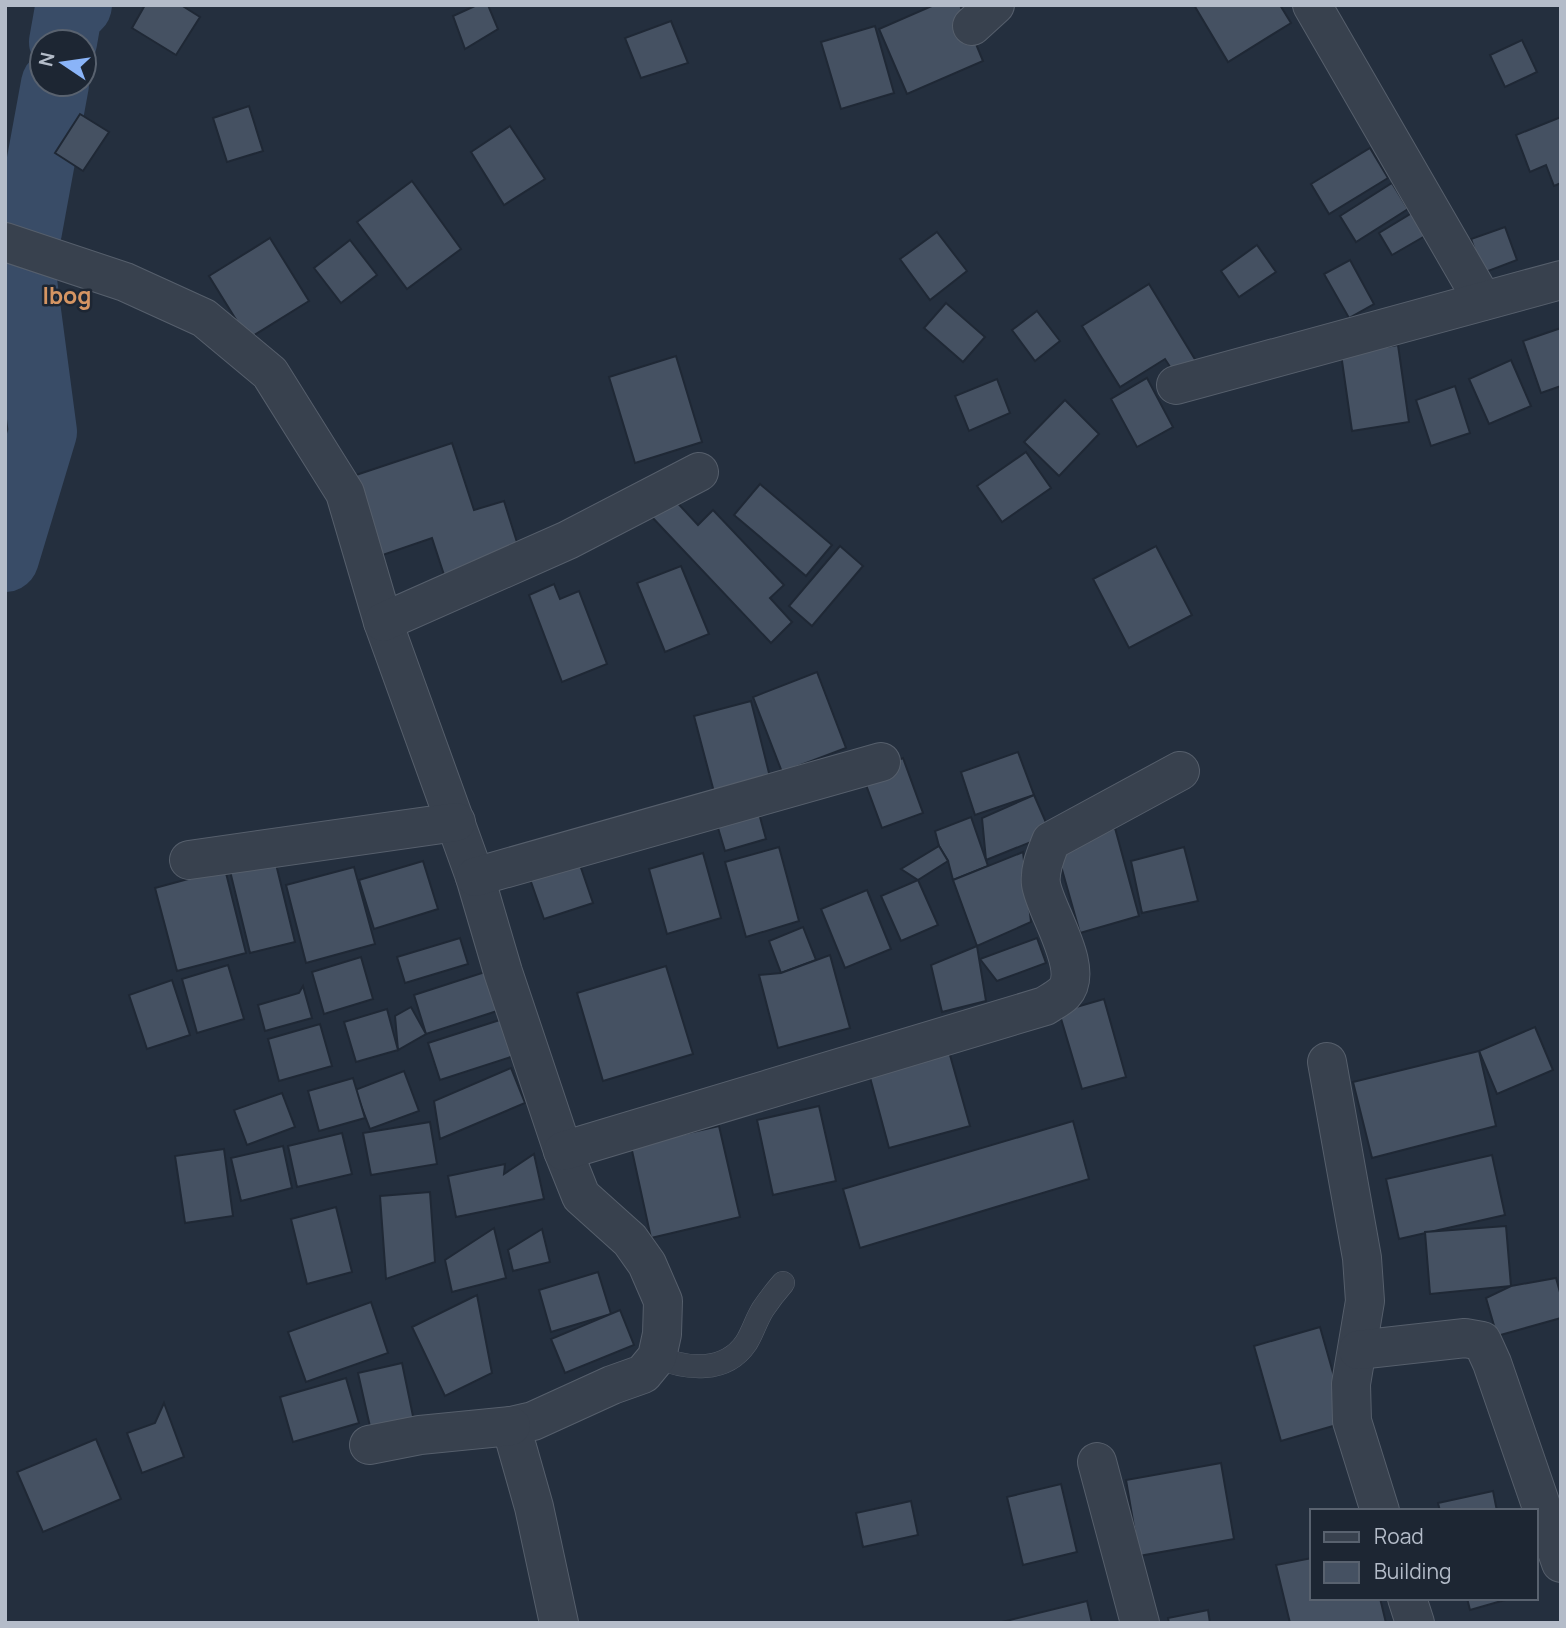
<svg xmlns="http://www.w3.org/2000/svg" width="1566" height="1628" viewBox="0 0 1566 1628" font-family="Manrope,sans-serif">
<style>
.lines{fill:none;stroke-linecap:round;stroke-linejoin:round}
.river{stroke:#394c67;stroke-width:68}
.building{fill:#455162;stroke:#1f2835;stroke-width:2}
.lane-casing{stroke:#565f6c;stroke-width:24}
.street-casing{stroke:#565f6c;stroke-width:40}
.lane{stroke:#38414e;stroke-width:23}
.street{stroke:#38414e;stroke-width:38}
.labels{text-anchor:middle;stroke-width:5;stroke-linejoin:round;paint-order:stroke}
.neighbourhood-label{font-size:23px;font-weight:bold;fill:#d59563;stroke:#1d2633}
</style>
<rect width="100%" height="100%" fill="#242f3e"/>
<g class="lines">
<g class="river">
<path d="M 63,42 L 68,14 L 78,5"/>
<path d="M 28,231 L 55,84"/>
<path d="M 5,558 L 43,432 L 21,266"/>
</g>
</g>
<g class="building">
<path d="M 145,5 L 181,5 L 200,17 L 176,55 L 132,28 Z"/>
<path d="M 477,5 L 488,5 L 498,29 L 465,49 L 453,16 Z"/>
<path d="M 934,5 L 960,5 L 983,61 L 907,94 L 879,29 Z"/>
<path d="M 1194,5 L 1280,5 L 1291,23 L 1228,62 Z"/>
<path d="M 671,21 L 688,63 L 641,78 L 625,38 Z"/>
<path d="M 875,26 L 894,93 L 841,109 L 821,42 Z"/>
<path d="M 1522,40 L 1537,72 L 1505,87 L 1490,55 Z"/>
<path d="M 249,106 L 263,151 L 227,162 L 213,118 Z"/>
<path d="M 80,114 L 109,132 L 83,171 L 55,153 Z"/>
<path d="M 1561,117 L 1561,183 L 1554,186 L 1546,165 L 1530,172 L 1516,135 Z"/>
<path d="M 510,126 L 545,179 L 504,205 L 471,152 Z"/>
<path d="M 1370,148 L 1388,178 L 1329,214 L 1311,184 Z"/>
<path d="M 412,181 L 461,249 L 407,289 L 357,222 Z"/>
<path d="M 1392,183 L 1408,209 L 1356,242 L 1340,216 Z"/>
<path d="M 1412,213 L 1425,236 L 1392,255 L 1379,233 Z"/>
<path d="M 1505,227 L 1517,260 L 1483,273 L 1471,239 Z"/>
<path d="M 937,232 L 967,271 L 930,300 L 900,259 Z"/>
<path d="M 270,238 L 309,301 L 248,339 L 209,276 Z"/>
<path d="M 350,240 L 377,275 L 341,303 L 314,268 Z"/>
<path d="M 1257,245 L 1276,272 L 1239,297 L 1221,271 Z"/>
<path d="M 1350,260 L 1374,304 L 1349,318 L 1324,274 Z"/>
<path d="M 1149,284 L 1199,366 L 1178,379 L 1165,359 L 1120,387 L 1082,326 Z"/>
<path d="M 946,303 L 985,337 L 963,362 L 924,328 Z"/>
<path d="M 1037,311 L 1060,341 L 1035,361 L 1012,330 Z"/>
<path d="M 1561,328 L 1561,386 L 1541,393 L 1523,341 Z"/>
<path d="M 1398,345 L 1409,422 L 1352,431 L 1341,354 Z"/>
<path d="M 676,356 L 702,442 L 635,463 L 609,377 Z"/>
<path d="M 1511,360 L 1531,406 L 1489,424 L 1469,379 Z"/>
<path d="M 1147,378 L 1173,427 L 1137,447 L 1111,399 Z"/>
<path d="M 997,379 L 1010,413 L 969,431 L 955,396 Z"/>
<path d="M 1455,386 L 1470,433 L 1431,446 L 1416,400 Z"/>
<path d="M 1065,400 L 1099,434 L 1059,476 L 1024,442 Z"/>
<path d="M 452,443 L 474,510 L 504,501 L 521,555 L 446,581 L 432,538 L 374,558 L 347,478 Z"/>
<path d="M 1026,452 L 1051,488 L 1002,522 L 977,486 Z"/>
<path d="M 760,484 L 832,545 L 806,576 L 734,515 Z"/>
<path d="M 671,496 L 698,525 L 713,510 L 784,585 L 770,598 L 792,622 L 771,643 L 650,515 Z"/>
<path d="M 840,546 L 863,566 L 812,626 L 789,606 Z"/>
<path d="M 1156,546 L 1192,615 L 1129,648 L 1093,579 Z"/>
<path d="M 681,566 L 709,634 L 665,652 L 637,583 Z"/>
<path d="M 554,584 L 560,599 L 579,591 L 607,664 L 562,682 L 529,595 Z"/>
<path d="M 817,672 L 846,748 L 782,772 L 753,697 Z"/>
<path d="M 751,701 L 770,777 L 714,792 L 694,716 Z"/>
<path d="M 1018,752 L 1034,795 L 975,815 L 961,772 Z"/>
<path d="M 903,758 L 923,813 L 882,828 L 862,774 Z"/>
<path d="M 1034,795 L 1051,834 L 986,860 L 982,818 Z"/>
<path d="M 757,806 L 766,839 L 725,851 L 715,818 Z"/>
<path d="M 971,817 L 988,866 L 953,880 L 948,861 L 939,846 L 935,831 Z"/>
<path d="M 1115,828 L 1139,916 L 1080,933 L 1055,845 Z"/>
<path d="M 939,846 L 948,861 L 918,880 L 901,869 Z"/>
<path d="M 779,847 L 799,921 L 746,937 L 725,862 Z"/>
<path d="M 1184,847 L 1198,901 L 1142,913 L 1131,861 Z"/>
<path d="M 1023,852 L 1031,922 L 977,946 L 953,880 Z"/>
<path d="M 703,853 L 721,918 L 667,934 L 649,869 Z"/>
<path d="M 275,860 L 295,942 L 250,953 L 230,871 Z"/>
<path d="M 423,861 L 438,909 L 374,929 L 359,880 Z"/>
<path d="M 579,862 L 593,903 L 544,919 L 530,879 Z"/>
<path d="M 354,867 L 375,944 L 306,963 L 286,885 Z"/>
<path d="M 225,869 L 246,953 L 177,971 L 155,888 Z"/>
<path d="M 918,880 L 938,925 L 901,941 L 881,896 Z"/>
<path d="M 867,890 L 891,949 L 845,968 L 821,909 Z"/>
<path d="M 803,927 L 816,960 L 781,973 L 769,941 Z"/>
<path d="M 460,938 L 468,964 L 405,983 L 397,957 Z"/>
<path d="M 1037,938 L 1046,963 L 997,981 L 980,959 Z"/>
<path d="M 977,946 L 986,1001 L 942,1012 L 931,965 Z"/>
<path d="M 830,955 L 850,1028 L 778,1048 L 759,975 L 781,973 Z"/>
<path d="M 361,957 L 373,999 L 324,1014 L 312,972 Z"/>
<path d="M 228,965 L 244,1019 L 197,1033 L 182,979 Z"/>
<path d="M 666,966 L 693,1054 L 603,1081 L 577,993 Z"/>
<path d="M 485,972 L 497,1011 L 426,1034 L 414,995 Z"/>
<path d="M 172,980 L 190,1035 L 147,1049 L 129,995 Z"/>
<path d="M 303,986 L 312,1018 L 265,1031 L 258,1005 L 299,993 Z"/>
<path d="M 1104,999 L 1126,1077 L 1082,1089 L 1059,1012 Z"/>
<path d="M 411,1007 L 426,1034 L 398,1050 L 395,1016 Z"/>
<path d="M 387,1009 L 398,1050 L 356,1062 L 344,1022 Z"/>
<path d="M 506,1018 L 517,1055 L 440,1080 L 428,1043 Z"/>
<path d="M 320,1024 L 332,1066 L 279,1081 L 268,1039 Z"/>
<path d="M 1535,1027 L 1553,1070 L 1497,1094 L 1479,1051 Z"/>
<path d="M 948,1048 L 970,1126 L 889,1148 L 868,1070 Z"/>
<path d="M 1479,1051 L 1496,1126 L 1372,1158 L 1353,1082 Z"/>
<path d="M 511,1068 L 525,1103 L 440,1139 L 434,1101 Z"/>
<path d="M 404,1071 L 419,1111 L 370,1129 L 355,1090 Z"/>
<path d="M 353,1078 L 365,1118 L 319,1131 L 308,1091 Z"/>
<path d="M 282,1093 L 295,1127 L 247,1145 L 234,1110 Z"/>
<path d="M 819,1106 L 836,1181 L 773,1195 L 757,1120 Z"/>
<path d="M 1073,1121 L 1089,1179 L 860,1248 L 843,1189 Z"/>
<path d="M 430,1122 L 437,1164 L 371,1175 L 363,1133 Z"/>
<path d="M 719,1126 L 740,1217 L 651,1238 L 631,1146 Z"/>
<path d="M 342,1133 L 352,1174 L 297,1187 L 288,1146 Z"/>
<path d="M 283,1146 L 292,1188 L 241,1201 L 231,1158 Z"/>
<path d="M 224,1149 L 233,1216 L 185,1223 L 175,1156 Z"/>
<path d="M 534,1154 L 544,1199 L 456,1217 L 448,1176 L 505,1164 L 504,1174 Z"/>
<path d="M 1492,1155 L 1505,1215 L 1399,1239 L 1386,1179 Z"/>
<path d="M 430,1192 L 435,1262 L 386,1279 L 380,1196 Z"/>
<path d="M 336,1207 L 352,1272 L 307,1284 L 291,1219 Z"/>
<path d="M 1506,1226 L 1511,1286 L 1430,1294 L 1425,1232 Z"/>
<path d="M 494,1228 L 506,1278 L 452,1292 L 445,1260 Z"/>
<path d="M 542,1229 L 550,1262 L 513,1271 L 508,1250 Z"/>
<path d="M 598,1272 L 611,1314 L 551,1332 L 539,1290 Z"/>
<path d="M 1556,1278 L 1561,1296 L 1561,1318 L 1497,1336 L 1486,1298 L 1511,1286 Z"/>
<path d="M 477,1295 L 492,1373 L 445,1396 L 412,1327 Z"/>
<path d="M 371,1302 L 388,1353 L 306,1382 L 288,1332 Z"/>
<path d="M 620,1310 L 634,1345 L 565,1373 L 551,1339 Z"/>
<path d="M 1320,1327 L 1347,1422 L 1281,1441 L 1254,1346 Z"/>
<path d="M 402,1363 L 414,1421 L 371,1431 L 358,1373 Z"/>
<path d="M 346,1378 L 359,1423 L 293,1442 L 280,1397 Z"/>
<path d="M 164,1403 L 184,1457 L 142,1473 L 127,1433 L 155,1423 Z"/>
<path d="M 96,1439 L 121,1499 L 43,1532 L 17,1472 Z"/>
<path d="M 1221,1463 L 1234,1539 L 1139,1556 L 1126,1480 Z"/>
<path d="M 1061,1484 L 1077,1552 L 1023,1565 L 1007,1497 Z"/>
<path d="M 1493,1491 L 1497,1511 L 1440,1511 L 1438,1503 Z"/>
<path d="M 911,1501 L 918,1535 L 863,1547 L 856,1513 Z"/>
<path d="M 1312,1558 L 1312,1598 L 1380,1598 L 1386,1623 L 1290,1623 L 1276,1565 Z"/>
<path d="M 1467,1598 L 1512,1598 L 1470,1610 Z"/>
<path d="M 1087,1601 L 1092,1623 L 998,1623 Z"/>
<path d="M 1208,1610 L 1210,1623 L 1169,1623 L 1168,1618 Z"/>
</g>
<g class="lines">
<g class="lane-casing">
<path id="lane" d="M 657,1357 C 686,1369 725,1374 746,1343 C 753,1332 756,1320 763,1309 C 769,1300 776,1291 783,1283"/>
</g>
<g class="street-casing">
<g id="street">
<path d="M 1312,5 L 1483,301"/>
<path d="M 972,26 L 995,5"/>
<path d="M 5,242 L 125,282 L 204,318 L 270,373 L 345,493 L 383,622 L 475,877 L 503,972 L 563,1151 L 581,1196 L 630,1240 L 647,1264 L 663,1301 L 662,1334 L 657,1357 L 643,1374 L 612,1385 L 533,1421 L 511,1426 L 534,1507 L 559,1623"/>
<path d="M 1176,385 L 1561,280"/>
<path d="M 383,622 L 568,540 L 699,472"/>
<path d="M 189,860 L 456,822"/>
<path d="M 475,877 L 881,762"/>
<path d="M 1327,1062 L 1362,1258 L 1365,1301 L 1351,1384 L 1352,1421 L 1380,1511"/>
<path d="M 563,1151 L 1045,1006 C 1051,1002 1059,998 1064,993 C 1086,969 1045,911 1041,884 C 1039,870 1046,854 1051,841 L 1180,771"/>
<path d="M 1358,1350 L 1465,1338 L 1482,1341 L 1492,1363 L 1561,1563"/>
<path d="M 369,1445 L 420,1435 L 511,1426"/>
<path d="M 1097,1462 L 1140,1623"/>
<path d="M 1407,1598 L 1415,1623"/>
</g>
</g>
<use href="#lane" class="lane"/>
<use href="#street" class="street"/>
</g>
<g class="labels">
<g class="neighbourhood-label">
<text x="67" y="304">Ibog</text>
</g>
</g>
<rect width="1566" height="1628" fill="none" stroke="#b4bcc9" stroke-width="14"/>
<rect x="1310" y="1509" width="228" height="91" fill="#1d2633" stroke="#59626f" stroke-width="2"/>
<rect x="1324" y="1532" width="35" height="10" fill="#38414e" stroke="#59626f" stroke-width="2"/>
<text x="1374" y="1544" font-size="21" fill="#b4bcc9">Road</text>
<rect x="1324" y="1562" width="35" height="21" fill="#455162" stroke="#59626f" stroke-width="2"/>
<text x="1374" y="1579" font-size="21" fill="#b4bcc9">Building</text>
<g transform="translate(63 63) rotate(283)"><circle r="33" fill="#1d2633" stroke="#59626f" stroke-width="2"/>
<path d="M0-5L12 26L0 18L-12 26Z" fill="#8ab4f8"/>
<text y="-10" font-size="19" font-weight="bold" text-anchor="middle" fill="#b4bcc9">N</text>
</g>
</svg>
